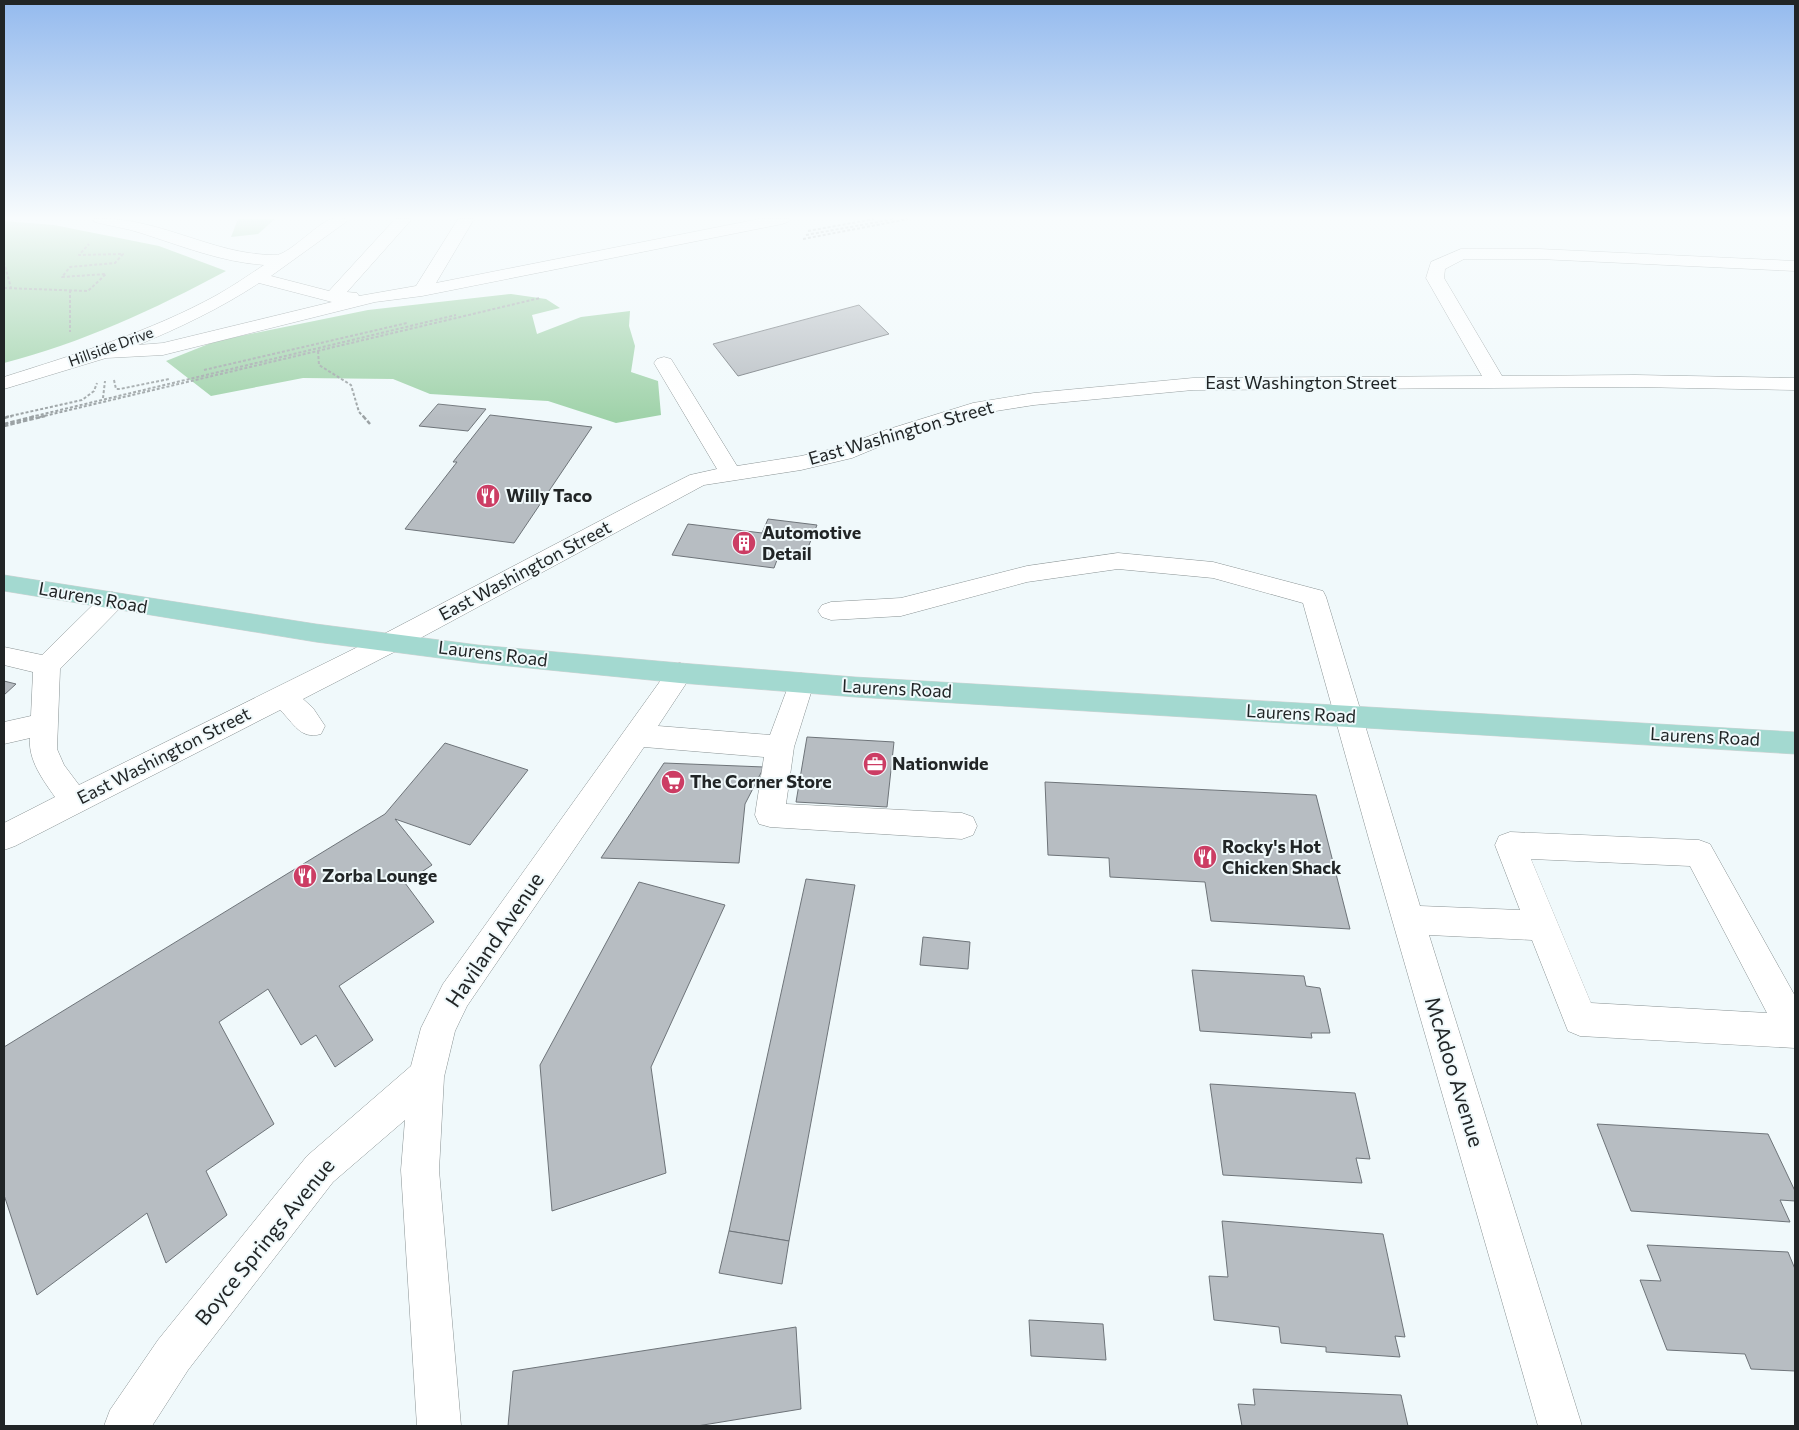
<svg xmlns="http://www.w3.org/2000/svg" width="1799" height="1430" viewBox="0 0 1799 1430" font-family="Commissioner,sans-serif">
<style>
.green{fill:#9fd2a9}
.building{fill:#b7bdc2;stroke:#6e7479}
.lines{fill:none;stroke-linecap:round;stroke-linejoin:round}
.minor-casing{stroke:#8a9394;stroke-width:1}
.major-casing{stroke:#d3d3d4;stroke-width:1}
.path-far1{stroke:#9ba2a4;stroke-width:2;stroke-dasharray:3 2;stroke-linecap:butt}
.path{stroke:#9ba2a4;stroke-width:2.5;stroke-dasharray:4.5 2;stroke-linecap:butt}
.minor{fill:#fff;fill-rule:evenodd}
.major{fill:#a3d9d0;fill-rule:evenodd}
.labels{text-anchor:middle;stroke-width:4;stroke-linejoin:round;paint-order:stroke}
.far-street-label{font-size:15px;fill:#212526;stroke:#f0f9fb}
.street-label{font-size:18px;fill:#212526;stroke:#f0f9fb}
.poi-label{font-size:18px;font-weight:bold;fill:#212526;stroke:#f0f9fb;text-anchor:start}
.near-street-label{font-size:21px;fill:#212526;stroke:#f0f9fb}
</style>
<rect width="100%" height="100%" fill="#f0f9fb"/>
<g class="green">
<path d="M 238,219 L 275,219 L 258,234 L 231,237 Z"/>
<path d="M 4,221 L 54,225 L 159,246 L 226,271 C 155,309 82,343 4,363 Z"/>
<path d="M 511,294 L 546,299 L 560,308 L 532,315 L 537,334 L 581,317 L 630,311 L 629,326 L 635,346 L 631,372 L 658,381 L 661,415 L 616,423 L 548,401 L 430,394 L 393,379 L 303,378 L 211,396 L 166,361 L 216,341 L 368,310 Z"/>
</g>
<g class="building">
<path d="M 859,305 L 889,334 L 738,376 L 713,344 Z"/>
<path d="M 438,404 L 486,409 L 468,431 L 419,426 Z"/>
<path d="M 490,415 L 592,427 L 514,543 L 405,529 L 457,462 L 453,462 Z"/>
<path d="M 768,519 L 817,525 L 805,555 L 780,552 L 774,568 L 672,555 L 688,524 L 762,533 Z"/>
<path d="M 4,681 L 16,684 L 4,695 Z"/>
<path d="M 807,737 L 894,742 L 887,807 L 796,802 Z"/>
<path d="M 445,743 L 528,770 L 470,845 L 395,819 L 432,865 L 405,883 L 434,922 L 339,986 L 373,1040 L 335,1067 L 316,1035 L 301,1045 L 268,989 L 219,1022 L 274,1124 L 206,1171 L 227,1215 L 166,1263 L 147,1213 L 37,1295 L 4,1195 L 4,1047 L 385,814 Z"/>
<path d="M 664,763 L 764,767 L 745,804 L 739,863 L 601,858 Z"/>
<path d="M 1045,782 L 1316,795 L 1350,929 L 1211,921 L 1205,882 L 1110,877 L 1109,858 L 1048,855 Z"/>
<path d="M 806,879 L 855,885 L 789,1241 L 729,1231 Z"/>
<path d="M 639,882 L 725,905 L 651,1067 L 666,1173 L 552,1211 L 540,1065 Z"/>
<path d="M 923,937 L 970,942 L 968,969 L 920,965 Z"/>
<path d="M 1192,970 L 1304,976 L 1306,986 L 1320,988 L 1330,1033 L 1311,1033 L 1312,1038 L 1200,1031 Z"/>
<path d="M 1210,1084 L 1355,1093 L 1370,1159 L 1356,1158 L 1362,1183 L 1223,1175 Z"/>
<path d="M 1597,1124 L 1768,1134 L 1795,1191 L 1795,1201 L 1780,1200 L 1790,1222 L 1631,1211 Z"/>
<path d="M 1222,1221 L 1383,1234 L 1405,1337 L 1395,1336 L 1400,1357 L 1326,1352 L 1326,1347 L 1281,1343 L 1279,1327 L 1214,1320 L 1209,1276 L 1228,1277 Z"/>
<path d="M 729,1231 L 789,1241 L 782,1284 L 719,1273 Z"/>
<path d="M 1647,1245 L 1788,1252 L 1795,1269 L 1795,1371 L 1751,1369 L 1745,1354 L 1667,1350 L 1640,1280 L 1661,1281 Z"/>
<path d="M 1029,1320 L 1103,1324 L 1106,1360 L 1031,1356 Z"/>
<path d="M 796,1327 L 801,1409 L 697,1426 L 508,1426 L 513,1371 Z"/>
<path d="M 1253,1389 L 1401,1395 L 1408,1426 L 1242,1426 L 1238,1404 L 1255,1405 Z"/>
</g>
<g class="lines">
<g class="minor-casing">
<g id="minor">
<path d="M 93,219 C 157,215 211,255 275,255 C 287,256 316,225 329,220 C 334,217 342,219 348,219 L 346,222 L 271,276 L 329,291 L 395,219 L 412,219 L 347,292 L 357,293 L 359,296 L 416,286 L 458,219 L 474,219 L 436,283 L 759,219 L 790,219 L 788,222 L 782,224 L 422,296 L 375,302 L 163,355 L 106,358 L 4,389 L 4,377 C 76,354 150,332 217,295 C 233,286 249,275 264,265 C 221,262 182,246 141,233 C 126,228 110,226 95,222 ZM 259,283 L 332,302 L 163,343 L 138,345 C 181,327 221,308 259,283 Z"/>
<path d="M 1461,249 L 1539,249 L 1795,261 L 1795,271 L 1539,259 L 1464,259 L 1445,269 L 1444,278 L 1502,376 L 1635,375 L 1795,378 L 1795,390 L 1635,387 L 1193,390 L 1034,405 L 983,413 L 900,438 L 852,458 L 801,470 L 704,485 L 400,649 L 303,699 L 313,708 L 325,726 L 321,734 C 300,740 294,723 280,710 L 15,846 L 4,850 L 4,823 L 55,797 C 43,780 28,760 30,738 L 4,744 L 4,722 L 31,716 L 33,672 L 4,665 L 4,647 L 42,655 L 103,595 L 112,592 L 121,595 L 124,601 L 121,607 L 60,669 L 57,749 L 64,765 L 79,785 L 382,635 L 634,503 L 690,475 L 717,469 L 654,363 L 657,359 L 664,357 L 671,359 L 737,466 L 801,456 L 837,448 L 886,430 L 973,403 L 1034,393 L 1193,378 L 1482,376 L 1426,278 L 1431,262 Z"/>
<path d="M 1118,553 L 1213,562 L 1323,591 L 1326,597 L 1420,906 L 1520,910 L 1495,845 L 1499,836 L 1510,832 L 1699,840 L 1710,844 L 1795,996 L 1795,1048 L 1580,1036 L 1568,1031 L 1532,940 L 1429,935 L 1582,1426 L 1538,1426 L 1370,843 L 1303,603 L 1213,578 L 1118,569 L 1027,582 L 901,616 L 831,620 L 822,617 L 818,611 L 822,605 L 831,602 L 901,598 L 1027,566 ZM 1531,859 L 1690,866 L 1767,1013 L 1591,1003 Z"/>
<path d="M 680,663 L 689,666 L 693,673 L 658,726 L 770,735 L 792,676 L 801,673 L 810,676 L 814,683 L 794,747 L 786,804 L 962,813 L 973,817 L 977,826 L 973,835 L 962,839 L 770,827 L 759,824 L 755,815 L 764,757 L 644,747 L 467,1006 L 455,1031 L 444,1077 L 439,1170 L 461,1426 L 417,1426 L 401,1170 L 405,1120 L 333,1182 L 188,1370 L 152,1426 L 104,1426 L 110,1410 L 158,1340 L 307,1156 L 411,1066 L 421,1028 L 443,984 L 671,666 Z"/>
</g>
</g>
<g class="major-casing">
<path id="major" d="M 4,575 L 316,624 L 478,645 L 680,663 L 855,677 L 1795,732 L 1795,754 L 855,697 L 680,683 L 478,663 L 316,642 L 4,591 Z"/>
</g>
<g class="path-far1">
<path d="M 808,231 L 874,219"/>
<path d="M 806,235 L 894,219"/>
<path d="M 803,239 L 908,219"/>
<path d="M 4,262 L 11,288"/>
<path d="M 4,288 L 88,291 L 106,274 L 62,277 L 70,267 L 115,263 L 123,254 L 79,255 L 89,244"/>
<path d="M 70,290 L 70,332"/>
<path d="M 318,351 L 319,365 L 351,385 L 359,412 L 364,417"/>
<path d="M 204,370 L 407,323"/>
<path d="M 114,380 L 116,389 L 120,389 L 169,379"/>
<path d="M 103,398 L 105,381"/>
<path d="M 6,417 L 82,400 L 94,391 L 97,383"/>
<path d="M 31,417 L 456,315"/>
<path d="M 40,417 L 540,298"/>
</g>
<g class="path">
<path d="M 363,416 L 370,424"/>
<path d="M 4,418 L 12,416"/>
<path d="M 4,424 L 36,416"/>
<path d="M 4,426 L 45,416"/>
</g>
<use href="#minor" class="minor"/>
<use href="#major" class="major"/>
</g>
<linearGradient id="sky" x2="0" y2="1"><stop stop-color="#94baee"/><stop offset="0.52" stop-color="#f8fcfd"/><stop offset="1" stop-color="#f8fcfd" stop-opacity="0"/></linearGradient>
<rect width="1799" height="419" fill="url(#sky)"/>
<defs>
<g id="restaurant-disc" transform="scale(1.25)"><circle r="9.5" fill="#cc3d64" stroke="#f0f9fb"/><path d="M-5-6h1v4h1v-4h1v4h1v-4h1v5L-1.5 .5V6h-2V.5L-5-1ZM5-6V6H3V1.5H1.5Q1.5-4 5-6Z" fill="#fff"/></g>
<g id="building-disc" transform="scale(1.25)"><circle r="9.5" fill="#cc3d64" stroke="#f0f9fb"/><path d="M-4-6H4V6H1V3H-1V6H-4ZM-2.5-4.3h1.7v1.8h-1.7ZM.8-4.3h1.7v1.8H.8ZM-2.5-1h1.7V.8h-1.7ZM.8-1h1.7V.8H.8Z" fill="#fff"/></g>
<g id="office-disc" transform="scale(1.25)"><circle r="9.5" fill="#cc3d64" stroke="#f0f9fb"/><path d="M-6-3h4V-5.5h4V-3h4V5H-6ZM-1-4.5V-3h2v-1.5ZM-6 0V1H6V0Z" fill="#fff"/></g>
<g id="supermarket-disc" transform="scale(1.25)"><circle r="9.5" fill="#cc3d64" stroke="#f0f9fb"/><path d="M-6-5.5h2.5l.6 2H6L4.5 2H-2.5L-4.4-4H-6ZM-1.5 3.2a1.3 1.3 0 1 0 .1 0ZM3 3.2a1.3 1.3 0 1 0 .1 0Z" fill="#fff"/></g>
</defs>
<g fill-rule="evenodd">
<use href="#restaurant-disc" x="488" y="496"/>
<use href="#building-disc" x="744" y="543"/>
<use href="#office-disc" x="875" y="764"/>
<use href="#supermarket-disc" x="673" y="782"/>
<use href="#restaurant-disc" x="1205" y="857"/>
<use href="#restaurant-disc" x="305" y="876"/>
</g>
<g class="labels">
<g class="far-street-label">
<text transform="translate(111 347) rotate(-20)" y="5">Hillside Drive</text>
</g>
<g class="street-label">
<text x="1301" y="389">East Washington Street</text>
<text transform="translate(901 433) rotate(-16)" y="6">East Washington Street</text>
<text transform="translate(525 571) rotate(-28)" y="6">East Washington Street</text>
<text transform="translate(93 598) rotate(10)" y="6">Laurens Road</text>
<text transform="translate(493 654) rotate(7)" y="6">Laurens Road</text>
<text transform="translate(897 689) rotate(3)" y="6">Laurens Road</text>
<text transform="translate(1301 714) rotate(3)" y="6">Laurens Road</text>
<text transform="translate(1705 737) rotate(3)" y="6">Laurens Road</text>
<text transform="translate(164 756) rotate(-27)" y="6">East Washington Street</text>
</g>
<g class="poi-label">
<text x="506" y="502">Willy Taco</text>
<text x="762" y="539">Automotive<tspan x="762" dy="21">Detail</tspan></text>
<text x="892" y="770">Nationwide</text>
<text x="690" y="788">The Corner Store</text>
<text x="1222" y="853">Rocky's Hot<tspan x="1222" dy="21">Chicken Shack</tspan></text>
<text x="322" y="882">Zorba Lounge</text>
</g>
<g class="near-street-label">
<text transform="translate(495 940) rotate(-56)" y="7">Haviland Avenue</text>
<text transform="translate(1454 1072) rotate(73)" y="7">McAdoo Avenue</text>
<text transform="translate(265 1242) rotate(-51)" y="7">Boyce Springs Avenue</text>
</g>
</g>
<rect width="1799" height="1430" fill="none" stroke="#212526" stroke-width="10"/>
</svg>
